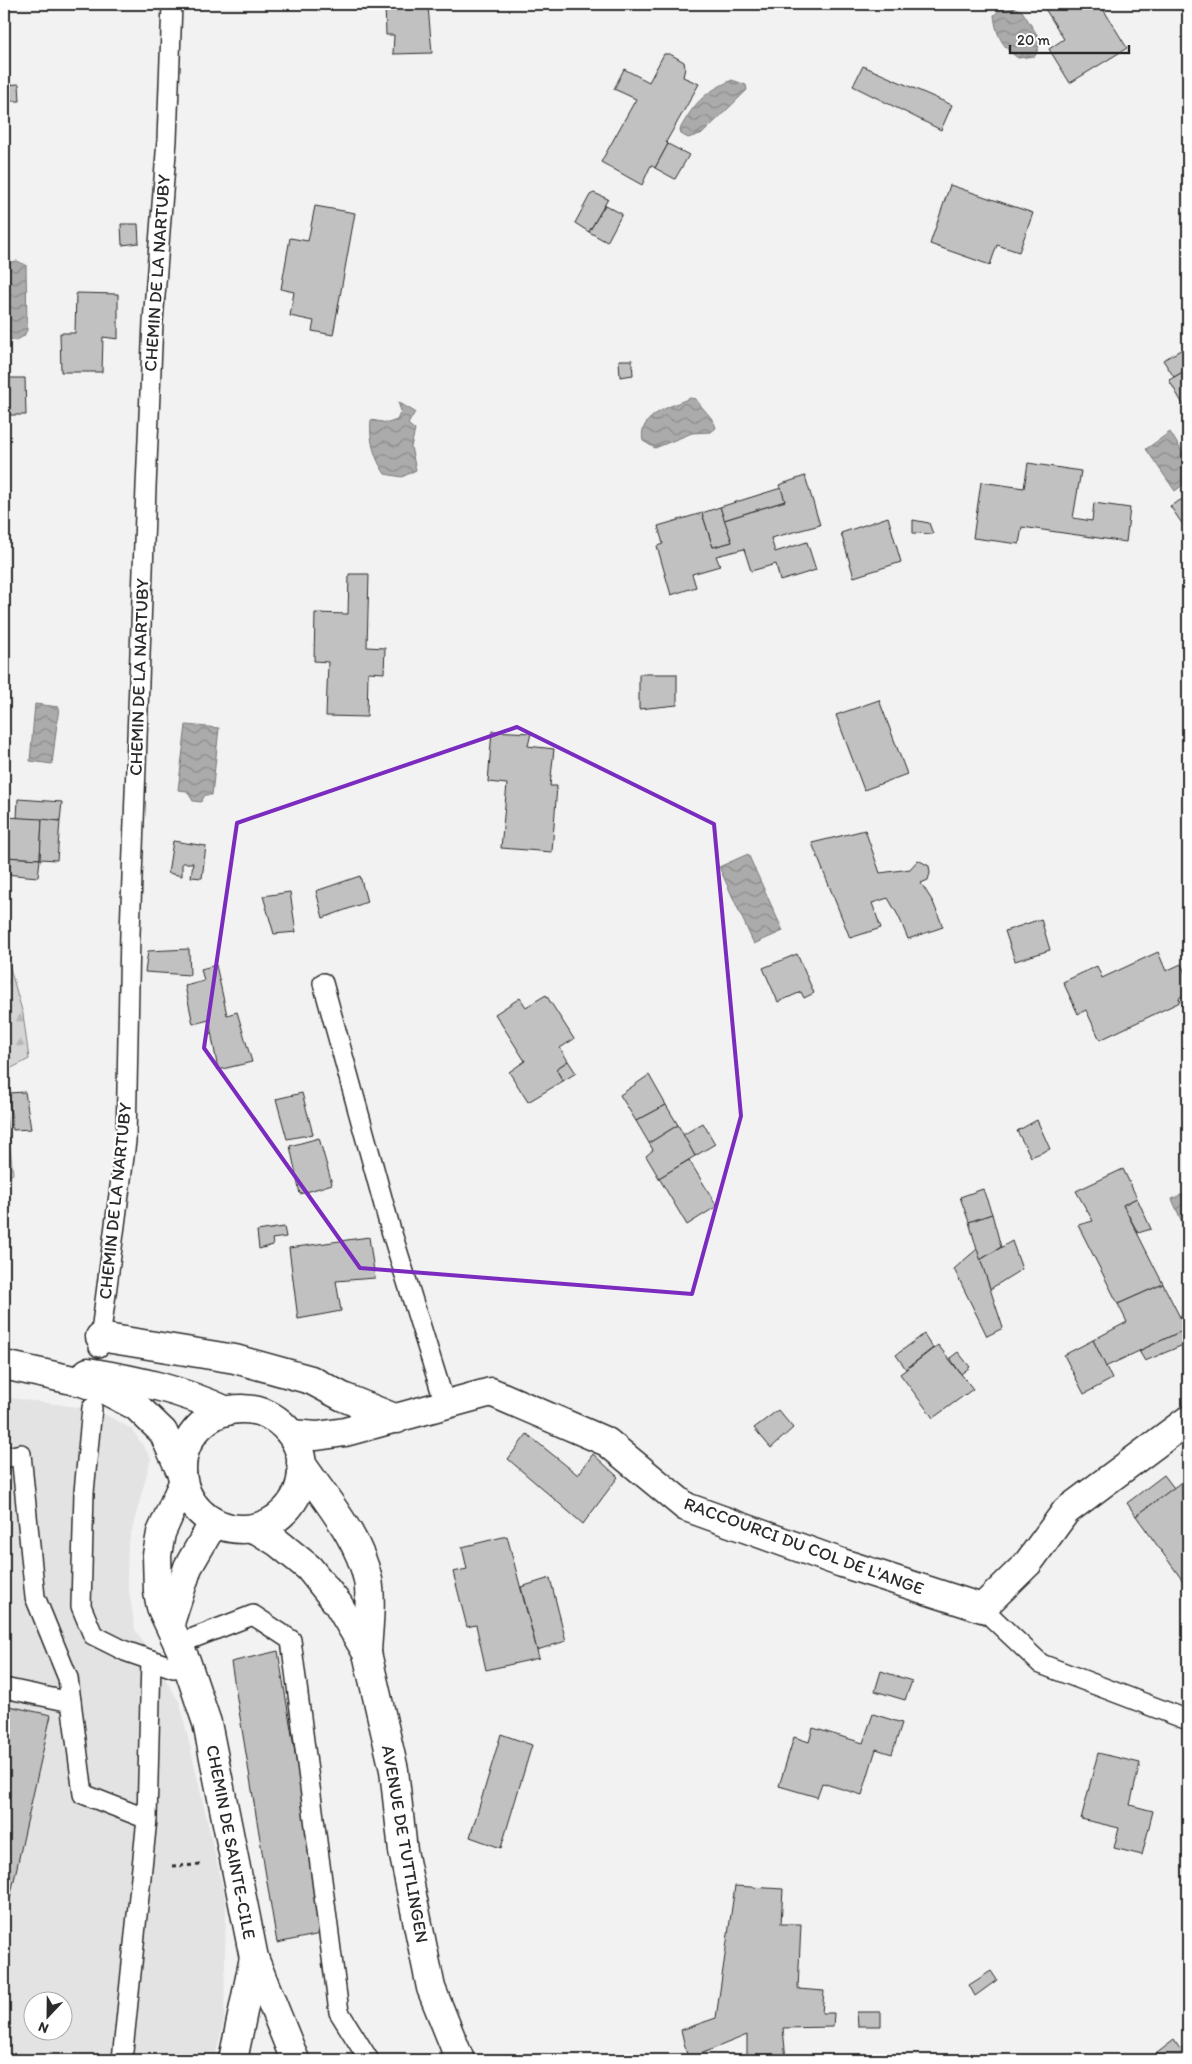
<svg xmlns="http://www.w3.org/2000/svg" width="1192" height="2064" viewBox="0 0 1192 2064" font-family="Itim,sans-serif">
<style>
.built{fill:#e3e3e3;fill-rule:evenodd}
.forest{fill:url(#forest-firs);stroke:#808080}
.water{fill:url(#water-waves);stroke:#787878}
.building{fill:#c1c1c1;stroke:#2b2b2b}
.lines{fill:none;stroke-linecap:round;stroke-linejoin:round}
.lane-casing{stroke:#2b2b2b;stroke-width:22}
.street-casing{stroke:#2b2b2b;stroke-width:31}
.secondary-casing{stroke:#2b2b2b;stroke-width:31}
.path{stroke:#2b2b2b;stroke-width:3;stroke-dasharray:4 4;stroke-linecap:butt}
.lane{stroke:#fff;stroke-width:19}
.street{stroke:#fff;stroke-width:28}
.secondary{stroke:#fff;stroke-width:28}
.marked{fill:none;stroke:#7b2cbf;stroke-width:4;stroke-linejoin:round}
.labels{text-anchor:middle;stroke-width:4.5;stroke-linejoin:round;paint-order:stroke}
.street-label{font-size:18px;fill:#2b2b2b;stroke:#fff}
</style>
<defs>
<pattern id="forest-firs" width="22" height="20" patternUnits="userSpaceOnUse" patternTransform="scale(1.25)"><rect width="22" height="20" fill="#d5d5d5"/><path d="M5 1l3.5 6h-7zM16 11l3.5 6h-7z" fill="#b7b7b7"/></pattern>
<pattern id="water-waves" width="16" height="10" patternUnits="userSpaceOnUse" patternTransform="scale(1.25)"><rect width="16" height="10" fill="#ababab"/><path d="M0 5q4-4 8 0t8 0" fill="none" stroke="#8b8b8b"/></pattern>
</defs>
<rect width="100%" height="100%" fill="#f2f2f2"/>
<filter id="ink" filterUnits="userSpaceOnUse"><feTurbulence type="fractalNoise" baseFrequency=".02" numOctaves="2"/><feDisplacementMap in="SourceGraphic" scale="10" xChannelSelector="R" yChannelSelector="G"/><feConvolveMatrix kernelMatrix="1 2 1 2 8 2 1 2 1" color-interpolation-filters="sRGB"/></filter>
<g filter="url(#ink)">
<path class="built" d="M 4,1397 L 85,1408 L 106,1415 L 132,1429 L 151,1458 L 128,1545 L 127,1578 L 135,1629 L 180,1703 L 226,1902 L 224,2021 L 214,2060 L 4,2060 ZM 32,2002 L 62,2002 L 62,2032 L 32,2032 Z"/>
<g class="forest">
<path d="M 4,947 L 23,1014 L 29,1059 L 4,1072 Z"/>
<path d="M 4,1096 L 13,1174 L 4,1178 Z"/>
</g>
<g class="water">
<path d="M 1006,5 L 1022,11 L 1041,41 L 1035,56 L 1018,58 C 1002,47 996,34 994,15 Z"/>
<path d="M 732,80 L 746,85 L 747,90 L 703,133 L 688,138 L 681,134 L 680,129 C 695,102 704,93 732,80 Z"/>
<path d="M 17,261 L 26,265 L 27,330 L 24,336 L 15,341 L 4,337 L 4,266 L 7,263 Z"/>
<path d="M 690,398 L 696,399 C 702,409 714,418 716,428 L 711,432 L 692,433 L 655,448 L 643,441 C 637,415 672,406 690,398 Z"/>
<path d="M 398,402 L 415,412 L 408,424 L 415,430 L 411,447 L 416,470 L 402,477 L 385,474 C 374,458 369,439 371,420 L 388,423 L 397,420 L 401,411 Z"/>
<path d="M 1170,432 L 1188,461 L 1188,481 L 1175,491 L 1146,449 Z"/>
<path d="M 35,704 L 59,707 L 52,764 L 30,761 Z"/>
<path d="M 186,725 L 219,728 L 212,795 L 205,795 L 201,802 L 193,801 L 187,791 L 178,790 Z"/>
<path d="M 748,854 L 783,931 L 754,944 L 719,867 Z"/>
<path d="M 1188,1192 L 1188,1236 L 1172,1199 Z"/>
</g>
<g class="building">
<path d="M 335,4 L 360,4 L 335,7 Z"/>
<path d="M 385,4 L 449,4 L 450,6 L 428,6 L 432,53 L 393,54 L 394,35 L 386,35 Z"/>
<path d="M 1042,4 L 1100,4 L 1127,48 L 1070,83 L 1049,49 L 1064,39 Z"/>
<path d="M 664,54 L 670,54 L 684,62 L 685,68 L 683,77 L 699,84 L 666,142 L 668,144 L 655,168 L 651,165 L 642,185 L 601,162 L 636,99 L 614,89 L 624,69 L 649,82 Z"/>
<path d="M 863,66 L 952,105 L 941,130 L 853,86 Z"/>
<path d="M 19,84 L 20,101 L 4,101 L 4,85 Z"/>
<path d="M 668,144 L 689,155 L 675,179 L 655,168 Z"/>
<path d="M 950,185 L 1033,213 L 1019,252 L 997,245 L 990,265 L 930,244 Z"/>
<path d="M 594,193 L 608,199 L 589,232 L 575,223 L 590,195 Z"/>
<path d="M 605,205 L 622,214 L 607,242 L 589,232 Z"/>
<path d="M 315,206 L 355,213 L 333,335 L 312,331 L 314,321 L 290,316 L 294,292 L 281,289 L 290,238 L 308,241 Z"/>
<path d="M 121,224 L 138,224 L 139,243 L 122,245 Z"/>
<path d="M 4,228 L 7,228 L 8,240 L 4,240 Z"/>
<path d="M 76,293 L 118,294 L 118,339 L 103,337 L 102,372 L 61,372 L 60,333 L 75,333 Z"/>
<path d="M 1188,346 L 1188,369 L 1174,377 L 1163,360 Z"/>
<path d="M 619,360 L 632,360 L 633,375 L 620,377 Z"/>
<path d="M 1188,369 L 1188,413 L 1169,380 Z"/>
<path d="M 4,378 L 25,378 L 26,415 L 4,415 Z"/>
<path d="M 1028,463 L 1081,471 L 1073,518 L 1092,521 L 1094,503 L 1130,508 L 1126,542 L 1022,527 L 1019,544 L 973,538 L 981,482 L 1024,488 Z"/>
<path d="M 805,476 L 820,525 L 771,538 L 775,552 L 807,542 L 816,570 L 780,581 L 776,564 L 751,571 L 744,549 L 716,556 L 720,566 L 692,574 L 696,587 L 671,595 L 657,546 L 663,544 L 658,526 L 702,513 L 713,547 L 732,542 L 724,520 L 785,501 L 779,485 Z"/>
<path d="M 781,488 L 785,501 L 724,520 L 720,507 Z"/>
<path d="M 1188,496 L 1188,532 L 1170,506 Z"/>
<path d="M 720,507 L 732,542 L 713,547 L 702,513 Z"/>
<path d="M 888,517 L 901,562 L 854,577 L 841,533 Z"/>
<path d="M 913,520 L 929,523 L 933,534 L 913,533 Z"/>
<path d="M 349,574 L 369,574 L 367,647 L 385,648 L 384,673 L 368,672 L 367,717 L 326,716 L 328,662 L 314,661 L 315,613 L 348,614 Z"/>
<path d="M 639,674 L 677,674 L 677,705 L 639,709 Z"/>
<path d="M 879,700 L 907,774 L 864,790 L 836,715 Z"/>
<path d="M 492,731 L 531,733 L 528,746 L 554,749 L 550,786 L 557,786 L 552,852 L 501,848 L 507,784 L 488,782 Z"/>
<path d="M 18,799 L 62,802 L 60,821 L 17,818 Z"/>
<path d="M 6,817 L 42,819 L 40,859 L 5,857 Z"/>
<path d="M 42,819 L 60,821 L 57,860 L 40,859 Z"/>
<path d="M 865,830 L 880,873 L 910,869 L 918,860 L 929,866 L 930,873 L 928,880 L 921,883 L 933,902 L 943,927 L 908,939 L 899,917 L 888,898 L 872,903 L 881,928 L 850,938 L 812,843 Z"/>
<path d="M 173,841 L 206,846 L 202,878 L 191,877 L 193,863 L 182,863 L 182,876 L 168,873 Z"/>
<path d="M 4,857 L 40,859 L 38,877 L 4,874 Z"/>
<path d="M 360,876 L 367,902 L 323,918 L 316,891 Z"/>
<path d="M 290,892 L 296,932 L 274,934 L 263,896 Z"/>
<path d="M 1041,919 L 1050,950 L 1015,961 L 1005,931 Z"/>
<path d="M 189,949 L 190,975 L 145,972 L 148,951 Z"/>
<path d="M 1158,952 L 1166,971 L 1181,964 L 1188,979 L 1188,993 L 1179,998 L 1180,1002 L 1100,1040 L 1086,1010 L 1078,1014 L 1063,982 L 1097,966 L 1102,978 Z"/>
<path d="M 797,954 L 814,993 L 804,998 L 801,992 L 778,1002 L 763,968 Z"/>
<path d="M 216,965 L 227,1015 L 237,1012 L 252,1062 L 218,1070 L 209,1020 L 193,1024 L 185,986 L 204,981 L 201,969 Z"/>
<path d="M 546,995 L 574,1039 L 560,1048 L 568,1061 L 556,1069 L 563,1081 L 528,1102 L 509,1072 L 525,1061 L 495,1014 L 520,998 L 526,1007 Z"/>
<path d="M 568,1061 L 576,1073 L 563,1081 L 556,1069 Z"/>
<path d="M 649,1075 L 666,1105 L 636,1121 L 620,1095 Z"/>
<path d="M 25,1092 L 31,1129 L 13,1130 L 8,1093 Z"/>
<path d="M 302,1093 L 313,1134 L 287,1139 L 276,1099 Z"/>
<path d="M 666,1105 L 678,1125 L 649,1143 L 636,1121 Z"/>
<path d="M 1037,1120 L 1050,1149 L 1031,1157 L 1017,1131 Z"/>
<path d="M 703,1123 L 715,1144 L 695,1156 L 683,1135 Z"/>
<path d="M 678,1125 L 695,1156 L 659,1178 L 646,1156 L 653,1150 L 649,1143 Z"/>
<path d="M 319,1138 L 332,1184 L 300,1194 L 290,1146 Z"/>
<path d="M 689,1160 L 717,1206 L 687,1225 L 659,1178 Z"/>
<path d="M 1123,1169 L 1137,1198 L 1123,1205 L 1163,1284 L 1118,1304 L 1078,1225 L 1093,1221 L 1076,1191 Z"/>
<path d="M 983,1189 L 992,1214 L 969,1222 L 960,1197 Z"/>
<path d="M 1137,1198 L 1151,1229 L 1138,1233 L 1123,1205 Z"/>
<path d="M 992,1214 L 1001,1247 L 980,1260 L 969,1222 Z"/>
<path d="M 284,1227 L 286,1237 L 272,1239 L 273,1245 L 259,1249 L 257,1231 Z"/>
<path d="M 369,1237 L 375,1278 L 336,1281 L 341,1311 L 298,1319 L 289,1248 Z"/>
<path d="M 1012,1241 L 1022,1269 L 990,1289 L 980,1260 Z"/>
<path d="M 977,1249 L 1003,1328 L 987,1336 L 954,1269 Z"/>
<path d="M 1163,1284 L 1186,1329 L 1105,1367 L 1093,1340 L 1127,1322 L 1118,1304 Z"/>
<path d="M 1188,1312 L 1188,1343 L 1145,1361 L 1139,1351 L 1186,1329 L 1180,1316 Z"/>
<path d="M 924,1334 L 933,1348 L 906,1369 L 896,1355 Z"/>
<path d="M 1093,1340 L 1112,1379 L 1084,1394 L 1064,1355 Z"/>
<path d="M 938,1345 L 973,1389 L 933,1418 L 900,1374 Z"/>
<path d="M 958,1352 L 970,1367 L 961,1374 L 950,1358 Z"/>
<path d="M 778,1410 L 793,1428 L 771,1448 L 754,1428 Z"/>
<path d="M 527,1434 L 578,1475 L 593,1454 L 618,1477 L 583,1524 L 508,1459 Z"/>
<path d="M 1164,1475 L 1174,1488 L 1136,1516 L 1127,1503 Z"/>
<path d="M 1188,1477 L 1188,1588 L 1136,1516 Z"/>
<path d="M 507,1536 L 539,1658 L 486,1670 L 476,1625 L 467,1627 L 453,1572 L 467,1569 L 462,1547 Z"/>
<path d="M 550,1578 L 566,1641 L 537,1650 L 521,1587 Z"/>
<path d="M 278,1651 L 325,1933 L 277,1943 L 231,1662 Z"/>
<path d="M 881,1671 L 912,1681 L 905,1700 L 875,1691 Z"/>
<path d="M 4,1705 L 51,1715 L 4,1925 Z"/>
<path d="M 873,1714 L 902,1723 L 892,1754 L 876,1749 L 862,1795 L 822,1783 L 817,1797 L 779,1786 L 794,1737 L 809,1742 L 813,1728 L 863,1743 Z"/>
<path d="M 501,1734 L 532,1745 L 501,1848 L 470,1837 Z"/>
<path d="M 1098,1753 L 1140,1763 L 1130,1805 L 1153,1811 L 1142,1855 L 1114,1848 L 1119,1828 L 1081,1819 Z"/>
<path d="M 735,1886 L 783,1889 L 781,1924 L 801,1924 L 798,1989 L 824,1991 L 822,2013 L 834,2013 L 833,2027 L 783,2028 L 786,2060 L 747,2060 L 747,2035 L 688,2059 L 681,2030 L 716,2018 Z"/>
<path d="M 991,1971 L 997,1980 L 975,1996 L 969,1985 Z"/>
<path d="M 857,2012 L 881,2012 L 881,2026 L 858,2026 Z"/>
<path d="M 1174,2040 L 1180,2049 L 1188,2042 L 1188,2060 L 1154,2060 L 1152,2057 Z"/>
</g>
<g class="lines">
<g class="lane-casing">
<g id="lane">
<path d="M 323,983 L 390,1227 L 445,1404"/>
<path d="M 99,1347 L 126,1141 L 130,933 L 146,487 L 153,322 L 167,140 L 172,4"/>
<path d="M 92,1408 L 84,1492 L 81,1606 L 93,1635 L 125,1651 L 174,1668 L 186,1661"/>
<path d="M 4,1458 L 21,1454 L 35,1597 L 68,1678 L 83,1794 L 147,1819"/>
<path d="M 982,1608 L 1041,1664 L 1188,1720"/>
<path d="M 178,1644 L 253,1615 L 291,1640 L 339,2012 L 369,2060"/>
<path d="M 4,1688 L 71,1702"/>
<path d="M 122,2060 L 147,1819 L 151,1660"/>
</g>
</g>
<g class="street-casing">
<g id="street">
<path d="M 100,1337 L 235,1359 L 311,1380 L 343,1397 L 397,1419"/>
<path d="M 291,1434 L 317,1436 L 345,1432 L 491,1392 L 607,1442 L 686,1507 L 842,1563 L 982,1608 L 1028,1563 L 1066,1511 L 1188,1420"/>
<path d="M 183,1483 L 161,1533 L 157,1555 L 158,1592 L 161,1607 L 186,1661 L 207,1723 L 254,1958 L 295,2060"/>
<path d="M 170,1623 L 188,1567 L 214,1522"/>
<path d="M 233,2060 L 254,1958"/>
</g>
</g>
<g class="secondary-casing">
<g id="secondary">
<path d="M 4,1365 L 82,1382 L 107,1391 L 136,1406 L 163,1432 L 181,1472"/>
<path d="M 88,1372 C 138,1380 181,1390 227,1411"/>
<circle cx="242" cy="1469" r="60"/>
<path d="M 301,1463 C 325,1499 359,1537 368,1580 C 372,1603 368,1630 367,1653"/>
<path d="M 254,1528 L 277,1542 L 309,1568 L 338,1604 L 367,1653 L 394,1770 L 403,1851 L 431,1988 L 460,2060"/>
</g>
</g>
<path class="path" d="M 172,1866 L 201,1865"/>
<use href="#lane" class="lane"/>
<use href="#street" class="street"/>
<use href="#secondary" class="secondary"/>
</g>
</g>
<path class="marked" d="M 517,727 L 714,824 L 741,1116 L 692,1294 L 360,1268 L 204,1048 L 237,823 Z"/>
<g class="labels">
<g class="street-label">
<text transform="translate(157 273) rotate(-86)" y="6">CHEMIN DE LA NARTUBY</text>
<text transform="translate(139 677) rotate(-88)" y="6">CHEMIN DE LA NARTUBY</text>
<text transform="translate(115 1201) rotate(-84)" y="6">CHEMIN DE LA NARTUBY</text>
<text transform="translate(804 1546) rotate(20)" y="6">RACCOURCI DU COL DE L'ANGE</text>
<text transform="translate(231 1842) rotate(79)" y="6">CHEMIN DE SAINTE-CILE</text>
<text transform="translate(405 1844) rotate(80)" y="6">AVENUE DE TUTTLINGEN</text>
</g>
</g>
<rect width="1192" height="2064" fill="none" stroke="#fff" stroke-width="20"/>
<rect x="10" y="10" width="1172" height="2044" fill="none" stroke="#2b2b2b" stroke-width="2" filter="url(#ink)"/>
<g transform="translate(48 2016) rotate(202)"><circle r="24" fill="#ffffff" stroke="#aaaaaa"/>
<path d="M0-4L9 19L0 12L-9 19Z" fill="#2b2b2b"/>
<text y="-8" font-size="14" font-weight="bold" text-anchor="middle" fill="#2b2b2b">N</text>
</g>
<path d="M1010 45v8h119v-8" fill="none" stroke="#2b2b2b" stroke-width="2.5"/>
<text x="1017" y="45" font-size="15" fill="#2b2b2b" stroke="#ffffff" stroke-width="4" paint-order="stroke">20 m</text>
</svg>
